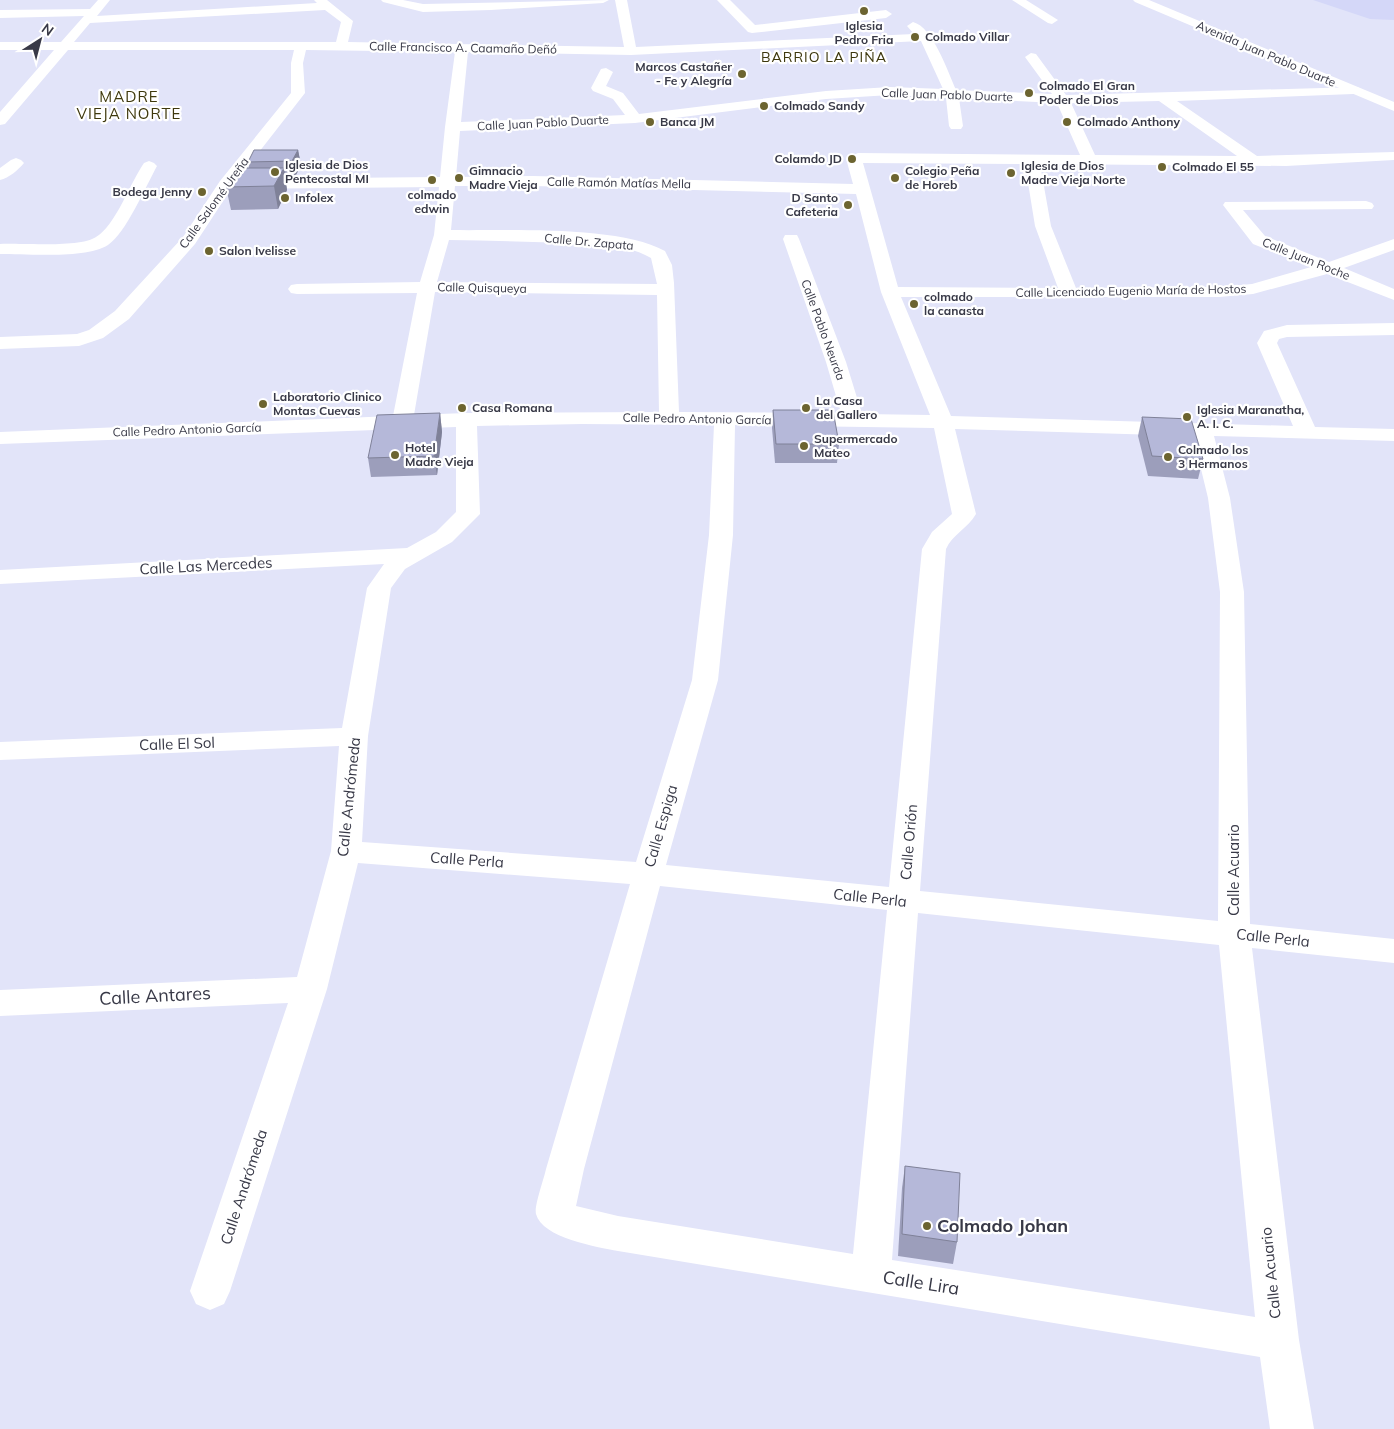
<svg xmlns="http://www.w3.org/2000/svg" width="1394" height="1429" viewBox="0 0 1394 1429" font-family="Mulish,sans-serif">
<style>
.built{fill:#d4d7f8}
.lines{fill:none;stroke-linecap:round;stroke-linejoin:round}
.street{fill:#fff;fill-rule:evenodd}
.secondary{fill:#fff;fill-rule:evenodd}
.wall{fill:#9c9ebb}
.shaded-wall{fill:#7f8198}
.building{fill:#b5b8d9;stroke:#7f8198}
.poi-dot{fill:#6c6430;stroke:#fff;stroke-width:2}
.labels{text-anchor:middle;stroke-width:4.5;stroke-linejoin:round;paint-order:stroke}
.far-poi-label{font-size:12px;font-weight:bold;fill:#383947;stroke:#fff;text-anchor:start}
.far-street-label{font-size:12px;fill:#383947;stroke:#fff}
.far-neighbourhood-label{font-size:14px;letter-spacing:1px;fill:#3e380d;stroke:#fff}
.far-quarter-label{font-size:15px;letter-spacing:1px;fill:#3e380d;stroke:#fff}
.street-label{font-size:15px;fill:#383947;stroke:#fff}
.near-street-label{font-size:18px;fill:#383947;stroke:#fff}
.near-poi-label{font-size:18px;font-weight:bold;fill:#383947;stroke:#fff;text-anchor:start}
</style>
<rect width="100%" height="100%" fill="#e2e4f9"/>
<path class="built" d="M 1313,0 L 1394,0 L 1394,20 L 1370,19 Z"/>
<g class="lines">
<g class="street">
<path d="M 98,0 L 110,0 L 97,16 L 317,3 L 314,0 L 327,0 L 353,21 L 348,42 L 624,47 L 615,0 L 627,0 L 636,47 L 914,34 L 907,26 L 913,22 C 933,27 948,72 956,90 L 1052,94 L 1025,57 L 1031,53 L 1036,54 L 1066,95 L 1358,87 L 1360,90 L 1353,94 L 1177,101 L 1257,156 L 1394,152 L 1394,160 L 1286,166 L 1040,164 L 1051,226 L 1076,288 L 1219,287 L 1252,284 L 1311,267 L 1253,244 L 1223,205 L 1225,202 L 1366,201 L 1372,203 L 1374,206 L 1372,209 L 1243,210 L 1265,236 L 1329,262 L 1394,239 L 1394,250 L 1344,268 L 1394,289 L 1394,300 L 1327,274 L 1253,294 L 1219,297 L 901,297 L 951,416 L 1293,426 L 1257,343 L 1264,331 L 1287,325 L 1394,323 L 1394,335 L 1287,337 L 1279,339 L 1277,343 L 1315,427 L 1394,429 L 1394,441 L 1214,436 L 1230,498 L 1244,592 L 1250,924 L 1394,939 L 1394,963 L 1252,948 L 1299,1340 L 1314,1429 L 1270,1429 L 1260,1357 L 618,1251 C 597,1247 542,1238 536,1214 C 534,1206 544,1179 546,1169 L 630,884 L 358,863 L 327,989 L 230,1291 L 224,1304 L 210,1310 L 196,1304 L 190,1291 L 288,1003 L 0,1016 L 0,990 L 297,977 L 331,851 L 339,746 L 0,760 L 0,742 L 342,728 L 367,588 L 384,564 L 0,584 L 0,570 L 407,548 L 436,532 L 456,512 L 456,427 L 0,444 L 0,432 L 393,416 L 417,293 L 297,294 L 291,293 L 288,289 L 291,285 L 297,284 L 420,282 L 434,235 L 439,187 L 231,189 L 195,244 L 129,319 L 103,338 L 79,346 L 0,349 L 0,337 L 77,334 L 89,330 L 115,311 L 183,237 L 220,181 L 291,93 L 291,63 L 294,50 L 68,50 L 5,124 L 0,125 L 0,112 L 54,50 L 0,50 L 0,42 L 61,42 L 84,16 L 0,18 L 0,10 L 90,9 ZM 325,10 L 341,22 L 336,42 L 74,42 L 90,23 ZM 921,41 L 943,89 L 890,87 L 826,91 L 639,114 L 623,93 L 606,86 L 613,72 L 606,68 L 601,69 L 591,88 L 593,91 L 613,99 L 625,115 L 461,122 L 468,52 L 631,55 ZM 306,50 L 455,52 L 445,127 L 440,177 L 238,179 L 305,93 L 303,63 ZM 890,95 L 946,98 L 949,126 L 951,129 L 961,129 L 963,126 L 959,98 L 1057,103 L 1080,155 L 858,153 L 853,155 L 847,162 L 853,184 L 533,176 L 456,177 L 460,131 L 635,123 L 826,99 ZM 1159,101 L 1237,156 L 1095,155 L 1071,103 ZM 863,163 L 1025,164 L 1035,226 L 1058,288 L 898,287 ZM 455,186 L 533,186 L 856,194 L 881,292 L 930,415 L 862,414 L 846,362 L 799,239 L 797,235 L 785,235 L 783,239 L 826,362 L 841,413 L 679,412 L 674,283 L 672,265 L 665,251 C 618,225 507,231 451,230 ZM 449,240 C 491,241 534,241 576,244 C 601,245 629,245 651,258 L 657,284 L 437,282 ZM 435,292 L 657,295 L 659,412 L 466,413 L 414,415 ZM 582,424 L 714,425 L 709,535 L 692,680 L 636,862 L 362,842 L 368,736 L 391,588 L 405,569 L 452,542 L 480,514 L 477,426 ZM 735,425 L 934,428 L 952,514 L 932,532 L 922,549 L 889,887 L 666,865 L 718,680 L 733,535 ZM 955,429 L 1193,436 L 1208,498 L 1220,592 L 1218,921 L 920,891 L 946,549 C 952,535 968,528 976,514 ZM 660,886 L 887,910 L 853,1254 L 618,1216 L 576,1206 L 584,1169 ZM 918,913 L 1219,945 L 1255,1317 L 892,1260 Z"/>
<path d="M 381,0 L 403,0 L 423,4 L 609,0 L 603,3 L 491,10 L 423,12 L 383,2 Z"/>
<path d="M 717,0 L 730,0 L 755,25 L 886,10 L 892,14 L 886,18 L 752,33 L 748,32 Z"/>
<path d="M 1012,0 L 1026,0 L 1058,20 L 1052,24 L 1048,23 Z"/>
<path d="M 16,158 L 21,160 L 24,163 C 18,170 9,178 0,180 L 0,168 L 11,160 Z"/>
<path d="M 149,161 L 154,163 L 157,166 C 146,186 126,233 108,245 C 86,259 27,254 0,254 L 0,244 C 21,243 80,248 96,237 C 116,225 130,183 144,163 Z"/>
</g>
<path class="secondary" d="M 1133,0 L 1149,0 L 1394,102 L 1394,111 L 1135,2 Z"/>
</g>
<g class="wall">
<path d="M 298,150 L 301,165 L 295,177 L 285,177 L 287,190 L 278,209 L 231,210 L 226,187 L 249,168 L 248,162 Z"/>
<path d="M 773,410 L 839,444 L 837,463 L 775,463 L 772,428 Z"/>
<path d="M 440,413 L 442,432 L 437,475 L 371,477 L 368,458 Z"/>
<path d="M 1142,417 L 1203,459 L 1198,479 L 1148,476 L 1138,436 Z"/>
<path d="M 905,1166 L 957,1242 L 953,1264 L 898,1256 L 902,1188 Z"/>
</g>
<g class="shaded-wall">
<path d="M 298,150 L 301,165 L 295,177 L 292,161 Z"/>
<path d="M 284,168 L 287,190 L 278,209 L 274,186 Z"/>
<path d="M 440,413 L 442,432 L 437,475 L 434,456 Z"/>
</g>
<g class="building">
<path d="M 254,150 L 298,150 L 292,161 L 248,162 Z"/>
<path d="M 238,168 L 284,168 L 274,186 L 226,187 Z"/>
<path d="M 773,410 L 833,410 L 839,444 L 776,444 Z"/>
<path d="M 440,413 L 434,456 L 368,458 L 377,415 Z"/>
<path d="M 1142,417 L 1191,419 L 1203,459 L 1152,456 Z"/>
<path d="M 905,1166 L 960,1173 L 957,1242 L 902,1234 Z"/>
</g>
<g class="poi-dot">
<circle cx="864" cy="11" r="5"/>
<circle cx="915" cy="37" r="5"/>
<circle cx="742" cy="74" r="5"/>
<circle cx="1029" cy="93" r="5"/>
<circle cx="764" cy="106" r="5"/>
<circle cx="650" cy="122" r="5"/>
<circle cx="1067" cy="122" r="5"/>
<circle cx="852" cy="159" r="5"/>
<circle cx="1162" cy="167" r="5"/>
<circle cx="275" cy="172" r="5"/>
<circle cx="1011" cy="173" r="5"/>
<circle cx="459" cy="178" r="5"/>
<circle cx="895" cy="178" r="5"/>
<circle cx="432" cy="180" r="5"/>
<circle cx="202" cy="192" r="5"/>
<circle cx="285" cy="198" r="5"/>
<circle cx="848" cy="205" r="5"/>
<circle cx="209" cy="251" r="5"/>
<circle cx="914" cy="304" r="5"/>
<circle cx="263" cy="404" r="5"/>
<circle cx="462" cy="408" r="5"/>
<circle cx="806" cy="408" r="5"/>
<circle cx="1187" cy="417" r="5"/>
<circle cx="804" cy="446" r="5"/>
<circle cx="395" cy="455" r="5"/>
<circle cx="1168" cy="457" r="5"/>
<circle cx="927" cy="1226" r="5"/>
</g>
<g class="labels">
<g class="far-poi-label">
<text x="864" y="30" text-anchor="middle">Iglesia<tspan x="864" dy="14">Pedro Fria</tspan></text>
<text x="925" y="41">Colmado Villar</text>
<text x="732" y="71" text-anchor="end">Marcos Castañer<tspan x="732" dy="14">- Fe y Alegría</tspan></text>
<text x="1039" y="90">Colmado El Gran<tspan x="1039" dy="14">Poder de Dios</tspan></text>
<text x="774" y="110">Colmado Sandy</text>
<text x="660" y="126">Banca JM</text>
<text x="1077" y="126">Colmado Anthony</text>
<text x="842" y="163" text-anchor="end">Colamdo JD</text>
<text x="285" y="169">Iglesia de Dios<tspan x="285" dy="14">Pentecostal MI</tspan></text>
<text x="1021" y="170">Iglesia de Dios<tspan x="1021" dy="14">Madre Vieja Norte</tspan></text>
<text x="1172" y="171">Colmado El 55</text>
<text x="469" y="175">Gimnacio<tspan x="469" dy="14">Madre Vieja</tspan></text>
<text x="905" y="175">Colegio Peña<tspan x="905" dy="14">de Horeb</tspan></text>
<text x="192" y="196" text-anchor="end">Bodega Jenny</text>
<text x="432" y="199" text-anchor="middle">colmado<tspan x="432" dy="14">edwin</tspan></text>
<text x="295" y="202">Infolex</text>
<text x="838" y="202" text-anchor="end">D Santo<tspan x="838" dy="14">Cafeteria</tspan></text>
<text x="219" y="255">Salon Ivelisse</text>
<text x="924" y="301">colmado<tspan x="924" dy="14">la canasta</tspan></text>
<text x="273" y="401">Laboratorio Clinico<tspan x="273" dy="14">Montas Cuevas</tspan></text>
<text x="816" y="405">La Casa<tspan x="816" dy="14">del Gallero</tspan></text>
<text x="472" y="412">Casa Romana</text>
<text x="1197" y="414">Iglesia Maranatha,<tspan x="1197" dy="14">A. I. C.</tspan></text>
<text x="814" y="443">Supermercado<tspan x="814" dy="14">Mateo</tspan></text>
<text x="405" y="452">Hotel<tspan x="405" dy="14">Madre Vieja</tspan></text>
<text x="1178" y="454">Colmado los<tspan x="1178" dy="14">3 Hermanos</tspan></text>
</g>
<g class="far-street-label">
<text transform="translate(463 48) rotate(1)" y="4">Calle Francisco A. Caamaño Deñó</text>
<text transform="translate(1266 54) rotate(23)" y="4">Avenida Juan Pablo Duarte</text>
<text transform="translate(947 95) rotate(2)" y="4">Calle Juan Pablo Duarte</text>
<text transform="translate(543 123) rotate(-3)" y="4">Calle Juan Pablo Duarte</text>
<text transform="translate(619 183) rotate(1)" y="4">Calle Ramón Matías Mella</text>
<text transform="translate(214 203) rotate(-54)" y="4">Calle Salomé Ureña</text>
<text transform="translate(589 242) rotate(5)" y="4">Calle Dr. Zapata</text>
<text transform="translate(1306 259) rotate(22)" y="4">Calle Juan Roche</text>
<text transform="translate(482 288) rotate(1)" y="4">Calle Quisqueya</text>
<text transform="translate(1131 291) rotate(-1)" y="4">Calle Licenciado Eugenio María de Hostos</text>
<text transform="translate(823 330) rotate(70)" y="4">Calle Pablo Neurda</text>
<text transform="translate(697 419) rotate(1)" y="4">Calle Pedro Antonio García</text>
<text transform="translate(187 430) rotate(-2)" y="4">Calle Pedro Antonio García</text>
</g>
<g class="far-neighbourhood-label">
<text x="824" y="62">BARRIO LA PIÑA</text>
</g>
<g class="far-quarter-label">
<text x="129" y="102">MADRE<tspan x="129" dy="17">VIEJA NORTE</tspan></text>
</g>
<g class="street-label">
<text transform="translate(206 566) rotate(-3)" y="5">Calle Las Mercedes</text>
<text transform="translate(177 744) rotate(-2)" y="5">Calle El Sol</text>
<text transform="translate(349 797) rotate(-84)" y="5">Calle Andrómeda</text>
<text transform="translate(661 826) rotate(-74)" y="5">Calle Espiga</text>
<text transform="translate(909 842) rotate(-85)" y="5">Calle Orión</text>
<text transform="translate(467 860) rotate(4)" y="5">Calle Perla</text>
<text transform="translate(1234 870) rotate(-90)" y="5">Calle Acuario</text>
<text transform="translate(870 898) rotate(6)" y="5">Calle Perla</text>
<text transform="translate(1273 938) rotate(6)" y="5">Calle Perla</text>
<text transform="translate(244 1187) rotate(-72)" y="5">Calle Andrómeda</text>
<text transform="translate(1271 1273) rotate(-96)" y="5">Calle Acuario</text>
</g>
<g class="near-street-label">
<text transform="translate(155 996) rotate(-3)" y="6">Calle Antares</text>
<text transform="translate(921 1283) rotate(9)" y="6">Calle Lira</text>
</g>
<g class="near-poi-label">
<text x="937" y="1232">Colmado Johan</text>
</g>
</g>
<g transform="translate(40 40) rotate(36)" stroke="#ffffff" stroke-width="4" paint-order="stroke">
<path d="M0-4L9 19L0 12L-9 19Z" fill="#383947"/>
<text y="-8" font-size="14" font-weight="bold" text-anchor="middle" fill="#383947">N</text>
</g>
</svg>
